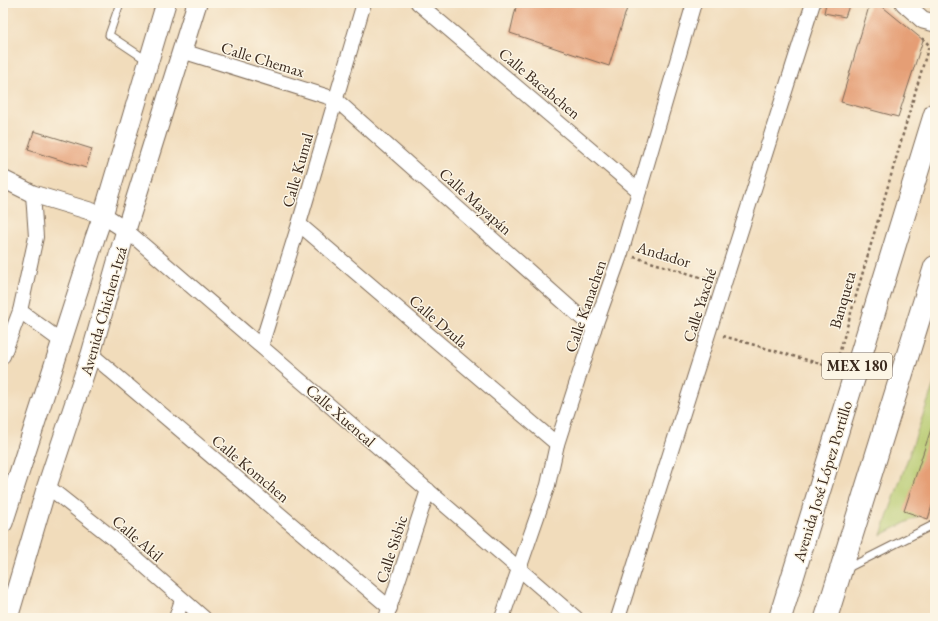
<svg xmlns="http://www.w3.org/2000/svg" width="938" height="621" viewBox="0 0 938 621" font-family="'EB Garamond',serif">
<style>
.green{fill:#b5c96d;stroke:#787a46}
.building{fill:#e59e74}
.lines{fill:none;stroke-linecap:round;stroke-linejoin:round}
.service-casing{stroke:#7b6855;stroke-width:9}
.minor-casing{stroke:#7b6855;stroke-width:16}
.tertiary-casing{stroke:#7b6855;stroke-width:19}
.secondary-casing{stroke:#7b6855;stroke-width:21}
.primary-casing{stroke:#7b6855;stroke-width:24}
.path{stroke:#7b6855;stroke-width:2.5;stroke-dasharray:3 3;stroke-linecap:butt}
.service{stroke:#fff;stroke-width:7}
.minor{stroke:#fff;stroke-width:14}
.tertiary{stroke:#fff;stroke-width:17}
.secondary{stroke:#fff;stroke-width:19}
.primary{stroke:#fff;stroke-width:22}
.labels{text-anchor:middle;stroke-width:3;stroke-linejoin:round;paint-order:stroke}
.shield{fill:#fcf5e5;stroke:#75675a;stroke-width:1}
.shield-label{font-size:15px;font-weight:bold;fill:#3b2a1e}
.street-label{font-size:16px;fill:#3b2a1e;stroke:#fcf5e5}
</style>
<rect width="100%" height="100%" fill="#fcf5e5"/>
<filter id="ink" filterUnits="userSpaceOnUse"><feTurbulence type="fractalNoise" baseFrequency=".025" numOctaves="2"/><feDisplacementMap in="SourceGraphic" scale="8" xChannelSelector="R" yChannelSelector="G"/><feConvolveMatrix kernelMatrix="1 2 1 2 8 2 1 2 1" color-interpolation-filters="sRGB"/></filter>
<filter id="wash" filterUnits="userSpaceOnUse"><feTurbulence type="fractalNoise" baseFrequency=".012" numOctaves="4" result="noise"/><feDisplacementMap in="SourceGraphic" scale="16" xChannelSelector="R" yChannelSelector="G"/><feGaussianBlur stdDeviation="0.9" result="paint"/><feColorMatrix in="noise" values="0 0 0 0 0 0 0 0 0 0 0 0 0 0 0 0 0 1.4 0 .05"/><feComposite in="paint" operator="in"/></filter>
<g filter="url(#wash)">
<rect width="100%" height="100%" fill="#f1dcbb"/>
<path class="green" d="M 935,381 L 935,508 L 881,535 Z"/>
<g id="blocks">
<g class="building">
<path d="M 517,3 L 612,3 L 627,8 L 609,66 L 510,33 Z"/>
<path d="M 826,3 L 850,3 L 845,17 L 824,13 Z"/>
<path d="M 870,3 L 878,3 L 923,40 L 898,117 L 841,102 Z"/>
<path d="M 34,131 L 92,149 L 86,168 L 28,150 Z"/>
<path d="M 935,417 L 935,496 L 928,519 L 904,511 Z"/>
</g>
</g>
</g>
<g filter="url(#ink)">
<use href="#blocks" fill-opacity="0" stroke="#7b6855" stroke-width="1"/>
<g class="lines">
<g class="service-casing">
<g id="service">
<path d="M 120,3 L 109,35 L 148,61"/>
<path d="M 846,569 L 935,524"/>
</g>
</g>
<g class="minor-casing">
<g id="minor">
<path d="M 418,3 L 639,191"/>
<path d="M 182,51 L 335,99 L 594,329"/>
<path d="M 299,224 L 557,444"/>
<path d="M 126,230 L 576,618"/>
<path d="M 20,311 L 61,341"/>
<path d="M 261,346 L 299,224 L 364,3"/>
<path d="M 91,354 L 390,608"/>
<path d="M 3,356 L 20,311 L 36,237 L 33,194"/>
<path d="M 47,486 L 114,539 L 204,618"/>
<path d="M 176,618 L 182,600"/>
<path d="M 386,618 L 428,490"/>
<path d="M 502,618 L 548,485 L 557,444 L 594,329 L 621,253 L 694,3"/>
<path d="M 618,618 L 813,3"/>
</g>
</g>
<g class="tertiary-casing">
<g id="tertiary">
<path d="M 904,3 L 923,20 L 935,23"/>
<path d="M 3,179 L 33,194 L 103,215 L 126,230"/>
</g>
</g>
<g class="secondary-casing">
<g id="secondary">
<path d="M 3,523 L 95,238 L 103,215 L 166,3"/>
<path d="M 8,618 L 47,486 L 91,354 L 126,230 L 197,3"/>
</g>
</g>
<g class="primary-casing">
<g id="primary">
<path d="M 780,618 L 935,114"/>
<path d="M 826,618 L 935,267"/>
</g>
</g>
<g class="path">
<path d="M 634,257 L 710,280"/>
<path d="M 723,336 L 835,368"/>
<path d="M 837,361 L 929,45 L 922,38"/>
</g>
<use href="#service" class="service"/>
<use href="#minor" class="minor"/>
<use href="#tertiary" class="tertiary"/>
<use href="#secondary" class="secondary"/>
<use href="#primary" class="primary"/>
</g>
</g>
<g class="labels">
<rect class="shield" x="822" y="353" width="70" height="26" rx="3"/>
<g class="shield-label">
<text x="857" y="371">MEX 180</text>
</g>
<g class="street-label">
<text transform="translate(263 59) rotate(17)" y="6">Calle Chemax</text>
<text transform="translate(540 83) rotate(40)" y="6">Calle Bacabchen</text>
<text transform="translate(297 170) rotate(-74)" y="6">Calle Kumal</text>
<text transform="translate(476 201) rotate(42)" y="6">Calle Mayapán</text>
<text transform="translate(664 254) rotate(17)" y="6">Andador</text>
<text transform="translate(842 300) rotate(-74)" y="6">Banqueta</text>
<text transform="translate(699 305) rotate(-72)" y="6">Calle Yaxché</text>
<text transform="translate(585 306) rotate(-71)" y="6">Calle Kanachen</text>
<text transform="translate(103 311) rotate(-74)" y="6">Avenida Chichen-Itzá</text>
<text transform="translate(439 321) rotate(41)" y="6">Calle Dzula</text>
<text transform="translate(341 415) rotate(41)" y="6">Calle Xuencal</text>
<text transform="translate(251 468) rotate(40)" y="6">Calle Komchen</text>
<text transform="translate(822 481) rotate(-73)" y="6">Avenida José López Portillo</text>
<text transform="translate(138 538) rotate(41)" y="6">Calle Akil</text>
<text transform="translate(391 549) rotate(-72)" y="6">Calle Sisbic</text>
</g>
</g>
<rect width="938" height="621" fill="none" stroke="#fcf5e5" stroke-width="16"/>
</svg>
